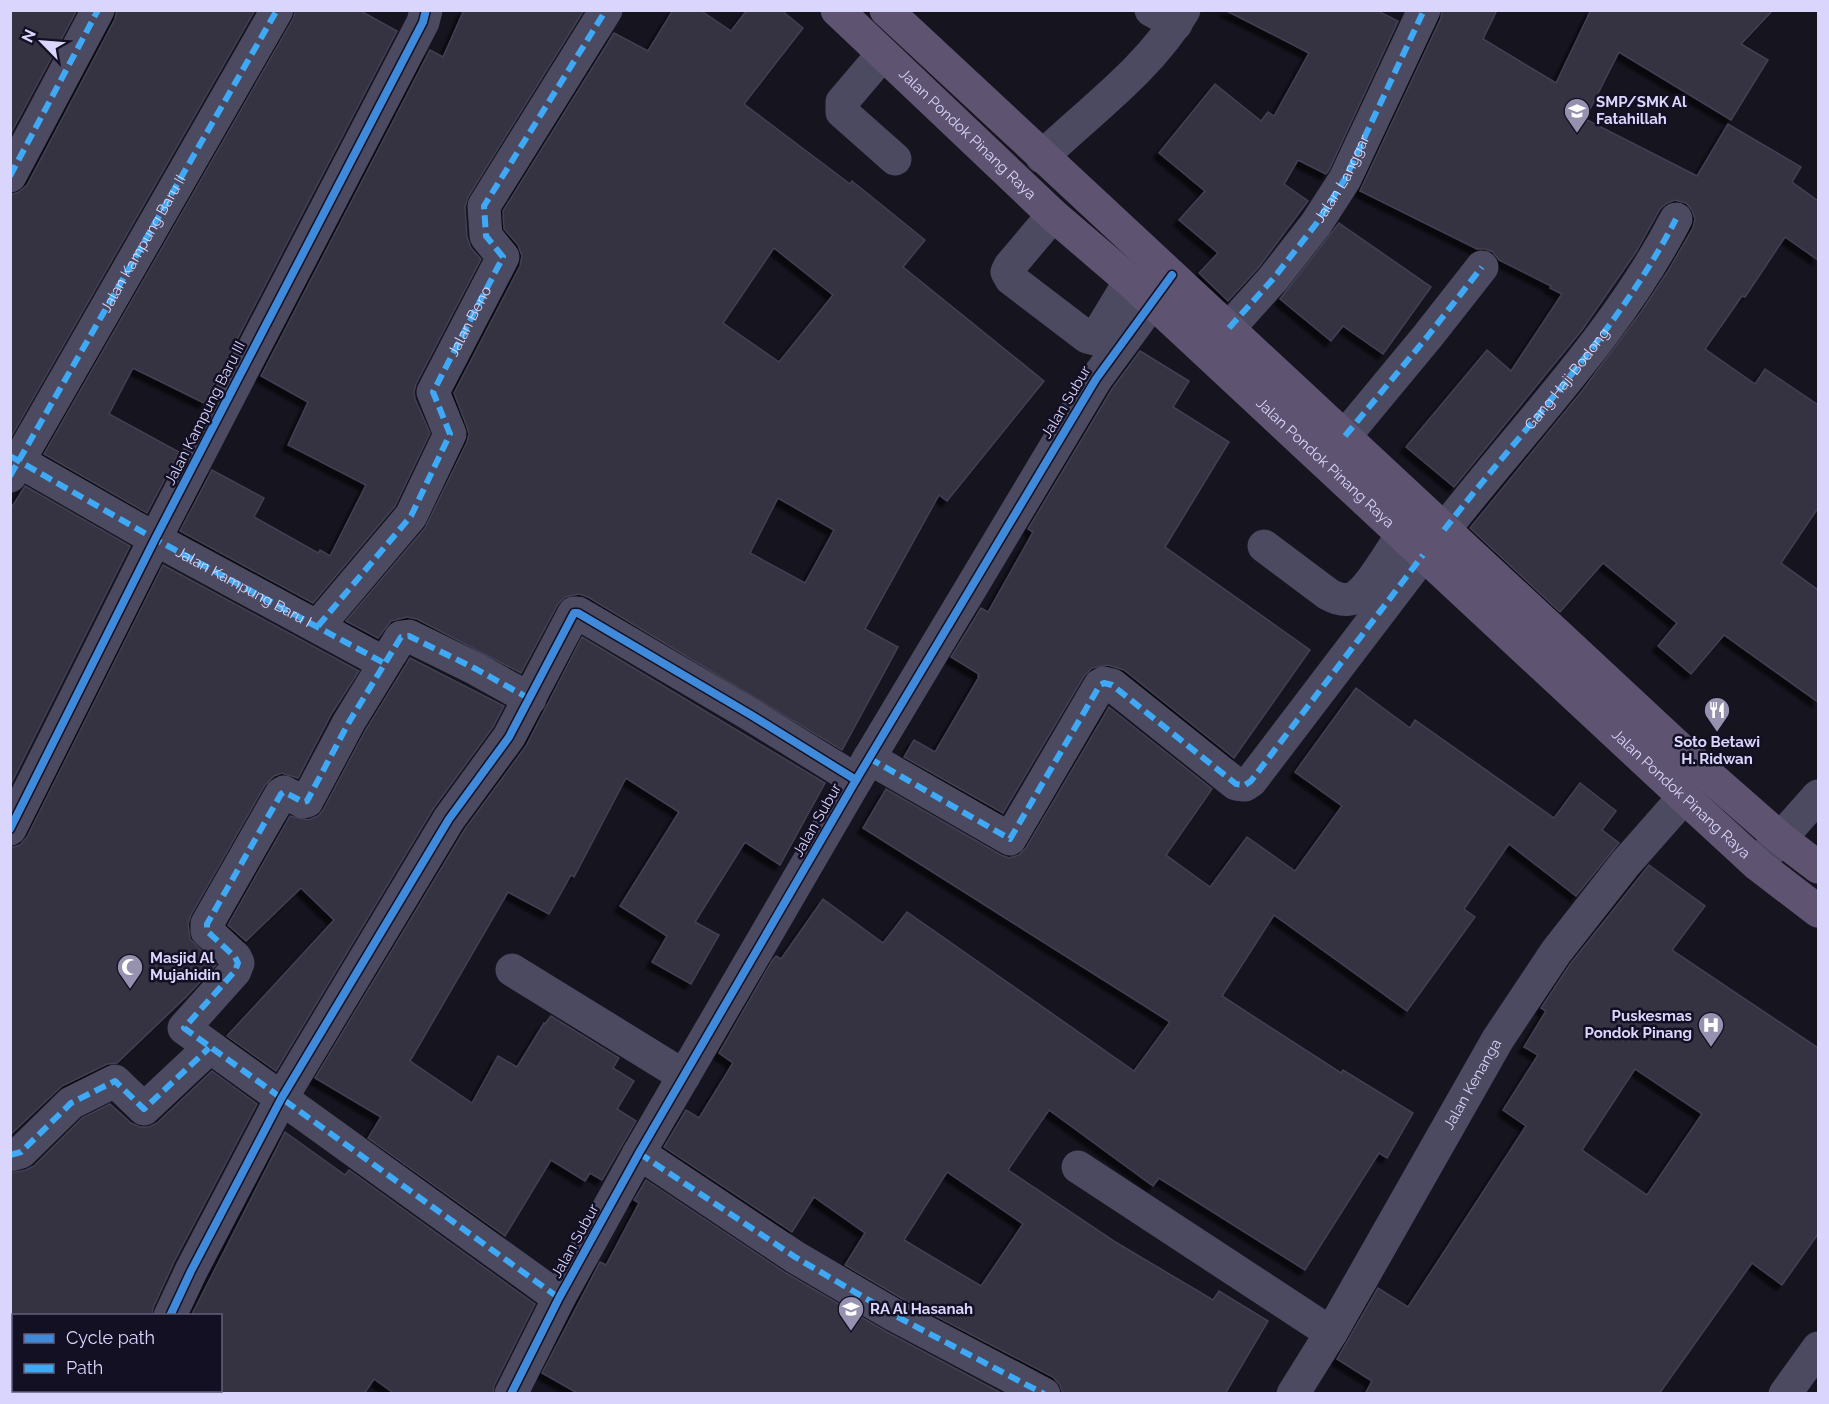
<svg xmlns="http://www.w3.org/2000/svg" width="1829" height="1404" viewBox="0 0 1829 1404" font-family="Raleway,sans-serif">
<style>
.building{fill:#353242;stroke:#433f53;stroke-width:1.5;fill-rule:evenodd;filter:url(#shadow)}
.lines{fill:none;stroke-linecap:round;stroke-linejoin:round}
.minor{stroke:#4b4a60;stroke-width:33}
.major{stroke:#5e5471;stroke-width:33}
.quiet{stroke:#3fa9f5;stroke-width:6;stroke-dasharray:12 6;stroke-linecap:butt}
.cycleway-casing{stroke:#131024;stroke-width:11}
.cycleway{stroke:#408adc;stroke-width:8}
.labels{text-anchor:middle;stroke-width:5;stroke-linejoin:round;paint-order:stroke}
.poi-label{font-size:15px;font-weight:bold;fill:#dad5fd;stroke:#131024;text-anchor:start}
.street-label{font-size:15px;fill:#dad5fd;stroke:#131024}
</style>
<defs>
<filter id="shadow"><feDropShadow dx="-5.5" dy="5.5" stdDeviation="1.5" flood-color="#0009"/></filter>
</defs>
<rect width="100%" height="100%" fill="#16141f"/>
<g class="building">
<path d="M 10,10 L 77,10 L 10,135 Z"/>
<path d="M 117,10 L 255,10 L 11,437 L 10,195 L 19,192 L 27,185 L 115,19 Z"/>
<path d="M 296,10 L 359,10 L 397,31 L 204,403 L 133,368 L 109,414 L 179,452 L 147,513 L 44,454 L 293,19 Z"/>
<path d="M 464,10 L 584,10 L 468,197 L 465,207 L 467,237 L 471,248 L 481,259 L 416,384 L 414,392 L 415,399 L 430,433 L 395,506 L 313,603 L 180,531 L 212,470 L 264,498 L 254,517 L 318,553 L 320,550 L 330,556 L 366,485 L 288,445 L 308,402 L 261,376 L 430,50 L 443,57 Z"/>
<path d="M 673,10 L 700,10 L 731,31 L 747,10 L 781,10 L 803,28 L 744,104 L 850,184 L 852,181 L 925,240 L 903,267 L 1044,381 L 947,501 L 939,495 L 865,629 L 898,647 L 842,750 L 588,597 L 579,594 L 565,597 L 558,604 L 521,673 L 417,619 L 407,617 L 391,621 L 378,638 L 346,621 L 425,528 L 467,442 L 469,434 L 467,427 L 454,393 L 520,266 L 522,256 L 518,245 L 504,229 L 503,211 L 614,33 L 648,51 ZM 774,248 L 833,295 L 779,362 L 723,323 ZM 778,498 L 834,530 L 805,583 L 750,553 Z"/>
<path d="M 1225,10 L 1376,10 L 1398,21 L 1329,170 L 1326,174 L 1298,160 L 1284,184 L 1308,201 L 1259,267 L 1228,301 L 1199,273 L 1218,253 L 1179,220 L 1205,191 L 1159,153 L 1215,84 L 1261,121 L 1268,112 L 1274,116 L 1309,53 Z"/>
<path d="M 1442,10 L 1497,10 L 1483,39 L 1556,83 L 1591,10 L 1773,10 L 1741,44 L 1768,60 L 1731,120 L 1619,52 L 1585,119 L 1697,176 L 1728,124 L 1801,167 L 1792,182 L 1818,201 L 1818,260 L 1785,237 L 1745,297 L 1742,296 L 1705,349 L 1755,384 L 1765,369 L 1818,405 L 1818,508 L 1781,563 L 1818,590 L 1818,702 L 1724,635 L 1691,674 L 1658,646 L 1677,623 L 1603,563 L 1560,612 L 1470,528 L 1582,391 L 1641,312 L 1668,271 L 1693,228 L 1695,219 L 1692,210 L 1686,203 L 1675,200 L 1667,203 L 1660,209 L 1636,252 L 1582,330 L 1454,487 L 1406,447 L 1487,350 L 1511,371 L 1562,294 L 1550,288 L 1551,286 L 1499,260 L 1493,252 L 1485,249 L 1477,249 L 1360,191 L 1441,18 Z"/>
<path d="M 1339,223 L 1431,287 L 1383,354 L 1343,326 L 1331,341 L 1280,299 Z"/>
<path d="M 1140,351 L 1189,381 L 1173,407 L 1229,442 L 1165,547 L 1310,650 L 1234,758 L 1124,670 L 1108,665 L 1092,668 L 1084,676 L 1003,813 L 904,757 L 914,740 L 935,752 L 979,677 L 978,676 L 979,674 L 951,657 L 981,608 L 988,612 L 1033,532 L 1028,529 L 1112,389 Z"/>
<path d="M 25,486 L 130,546 L 10,786 L 10,510 Z"/>
<path d="M 163,565 L 359,671 L 332,713 L 298,778 L 282,773 L 274,776 L 265,785 L 191,915 L 188,924 L 190,939 L 216,965 L 186,997 L 117,1063 L 107,1064 L 62,1086 L 10,1135 L 10,848 L 20,845 L 27,837 Z"/>
<path d="M 582,637 L 825,783 L 780,865 L 745,842 L 695,922 L 719,935 L 691,984 L 652,962 L 667,936 L 620,906 L 679,812 L 626,778 L 574,877 L 571,875 L 549,914 L 508,892 L 410,1061 L 472,1103 L 498,1056 L 517,1067 L 544,1023 L 545,1024 L 551,1016 L 619,1058 L 613,1068 L 634,1081 L 617,1109 L 636,1121 L 602,1180 L 590,1173 L 585,1181 L 551,1160 L 505,1236 L 368,1138 L 381,1117 L 315,1078 L 465,829 L 526,746 Z"/>
<path d="M 410,658 L 504,706 L 493,727 L 433,809 L 276,1071 L 227,1036 L 334,920 L 301,888 L 246,941 L 228,925 L 290,816 L 308,820 L 318,816 L 323,810 L 365,731 Z"/>
<path d="M 1356,688 L 1410,728 L 1415,720 L 1554,818 L 1580,783 L 1616,811 L 1602,830 L 1619,843 L 1576,896 L 1509,844 L 1464,909 L 1475,917 L 1407,1011 L 1274,915 L 1222,996 L 1341,1073 L 1343,1070 L 1413,1113 L 1387,1158 L 1379,1153 L 1305,1270 L 1159,1178 L 1153,1186 L 1049,1110 L 1008,1170 L 1117,1243 L 1213,1300 L 1219,1291 L 1268,1321 L 1225,1394 L 1063,1394 L 1060,1385 L 1053,1377 L 903,1299 L 845,1265 L 865,1233 L 814,1197 L 792,1232 L 664,1147 L 686,1110 L 699,1118 L 733,1063 L 719,1053 L 772,961 L 776,956 L 781,959 L 823,899 L 883,943 L 907,912 L 1134,1071 L 1170,1022 L 863,828 L 886,789 L 1001,855 L 1009,858 L 1019,855 L 1026,848 L 1109,707 L 1212,789 L 1166,855 L 1210,887 L 1247,837 L 1295,871 L 1342,806 L 1295,772 ZM 947,1172 L 1023,1224 L 981,1286 L 904,1240 Z"/>
<path d="M 1649,865 L 1705,906 L 1672,950 L 1818,1048 L 1818,1234 L 1782,1285 L 1752,1263 L 1659,1394 L 1365,1394 L 1372,1381 L 1337,1359 L 1378,1288 L 1408,1307 L 1526,1126 L 1503,1110 L 1538,1055 L 1524,1047 L 1546,1011 L 1541,1008 L 1571,963 ZM 1635,1069 L 1702,1114 L 1647,1195 L 1582,1150 Z"/>
<path d="M 212,1071 L 257,1104 L 174,1262 L 153,1308 L 152,1316 L 10,1316 L 10,1173 L 26,1170 L 34,1166 L 82,1118 L 110,1104 L 131,1123 L 140,1127 L 149,1127 L 157,1123 Z"/>
<path d="M 285,1132 L 345,1175 L 349,1170 L 535,1304 L 494,1386 L 493,1394 L 395,1394 L 374,1379 L 364,1394 L 201,1394 L 203,1390 L 220,1390 L 220,1316 L 191,1316 Z"/>
<path d="M 646,1180 L 786,1273 L 885,1331 L 1003,1394 L 579,1394 L 542,1373 L 600,1262 L 606,1265 L 639,1203 L 634,1200 Z"/>
</g>
<g class="lines">
<g class="minor">
<path d="M 1151,10 L 1176,24"/>
<path d="M 882,55 L 842,102 L 842,112 L 895,159"/>
<path d="M 1042,157 C 1091,110 1149,69 1184,10"/>
<path d="M 10,176 L 98,10"/>
<path d="M 1053,215 L 1010,266 L 1007,272 L 1011,279 L 1087,337 L 1095,339 L 1130,281"/>
<path d="M 1229,328 L 1273,279 L 1316,224 L 1345,179 L 1424,10"/>
<path d="M 1345,436 L 1427,337 L 1482,267"/>
<path id="s1" d="M 10,456 L 155,539 L 384,663"/>
<path id="s2" d="M 10,476 L 277,10"/>
<path id="s3" d="M 1444,530 C 1523,428 1616,335 1676,219"/>
<path d="M 1264,546 L 1328,594 C 1335,598 1342,601 1351,599 C 1366,596 1392,549 1402,535"/>
<path id="s4" d="M 318,626 L 411,516 L 450,434 L 433,392 L 503,257 L 486,236 L 484,206 L 606,10"/>
<path d="M 530,699 L 476,669 L 409,636 L 401,637 L 349,722 L 307,801 L 303,802 L 284,792 L 281,794 L 207,924 L 207,931 L 235,957 L 238,963 L 235,971 L 184,1028 L 559,1298"/>
<path d="M 869,758 L 1010,839 L 1100,685 L 1104,683 L 1112,685 L 1236,784 L 1245,785 L 1251,781 L 1423,555"/>
<path d="M 10,829 L 155,539 L 423,22 L 426,10"/>
<path d="M 1763,858 L 1818,796"/>
<path d="M 512,970 L 684,1076"/>
<path d="M 639,1153 L 795,1257 L 894,1315 L 1044,1394"/>
<path d="M 10,1155 L 21,1152 L 71,1103 L 115,1081 L 144,1109 L 209,1048"/>
<path d="M 1078,1167 L 1331,1333"/>
<path d="M 170,1316 L 191,1271 L 281,1099 L 449,819 L 509,737 L 574,613 L 578,613 L 751,715 L 856,780"/>
<path d="M 133,1394 L 134,1390"/>
<path d="M 511,1394 L 559,1298 L 639,1153 L 856,780 L 1096,379 L 1169,279"/>
<path id="s5" d="M 1293,1394 L 1331,1333 L 1498,1039 L 1556,952 L 1625,864 L 1684,797"/>
<path d="M 1785,1394 L 1818,1348"/>
</g>
<g class="major">
<path id="s6" d="M 837,10 L 1053,215 L 1130,281 L 1684,797 L 1758,865 L 1818,911"/>
<path d="M 886,10 L 1706,773 L 1780,838 L 1818,867"/>
</g>
<g class="quiet">
<path d="M 10,176 L 98,10"/>
<path id="s7" d="M 1229,328 L 1273,279 L 1316,224 L 1345,179 L 1424,10"/>
<path d="M 1345,436 L 1427,337 L 1482,267"/>
<path d="M 10,456 L 155,539 L 384,663"/>
<path d="M 10,476 L 277,10"/>
<path d="M 1444,530 C 1523,428 1616,335 1676,219"/>
<path d="M 318,626 L 411,516 L 450,434 L 433,392 L 503,257 L 486,236 L 484,206 L 606,10"/>
<path d="M 530,699 L 476,669 L 409,636 L 401,637 L 349,722 L 307,801 L 303,802 L 284,792 L 281,794 L 207,924 L 207,931 L 235,957 L 238,963 L 235,971 L 184,1028 L 559,1298"/>
<path d="M 869,758 L 1010,839 L 1100,685 L 1104,683 L 1112,685 L 1236,784 L 1245,785 L 1251,781 L 1423,555"/>
<path d="M 639,1153 L 795,1257 L 894,1315 L 1044,1394"/>
<path d="M 10,1155 L 21,1152 L 71,1103 L 115,1081 L 144,1109 L 209,1048"/>
<path d="M 133,1394 L 134,1390"/>
</g>
<g class="cycleway-casing">
<g id="cycleway">
<path d="M 10,829 L 155,539 L 423,22 L 426,10"/>
<path d="M 170,1316 L 191,1271 L 281,1099 L 449,819 L 509,737 L 574,613 L 578,613 L 751,715 L 856,780"/>
<path d="M 511,1394 L 559,1298 L 639,1153 L 856,780 L 1096,379 L 1172,275"/>
</g>
</g>
<use href="#cycleway" class="cycleway"/>
</g>
<defs>
<g id="school-pin" transform="scale(1.35)"><path d="M0 17L-7.5 6A9.5 9.5 0 1 1 7.5 6Z" fill="#9591af" stroke="#131024"/><path d="M0-5L7-2L0 1L-7-2ZM-4 1L0 2.5L4 1V4Q0 6-4 4Z" fill="#fff"/></g>
<g id="restaurant-pin" transform="scale(1.35)"><path d="M0 17L-7.5 6A9.5 9.5 0 1 1 7.5 6Z" fill="#9591af" stroke="#131024"/><path d="M-5-6h1v4h1v-4h1v4h1v-4h1v5L-1.5 .5V6h-2V.5L-5-1ZM5-6V6H3V1.5H1.5Q1.5-4 5-6Z" fill="#fff"/></g>
<g id="mosque-pin" transform="scale(1.35)"><path d="M0 17L-7.5 6A9.5 9.5 0 1 1 7.5 6Z" fill="#9591af" stroke="#131024"/><path d="M3.5-4.9A6 6 0 1 0 3.5 4.9A5 5 0 1 1 3.5-4.9Z" fill="#fff"/></g>
<g id="hospital-pin" transform="scale(1.35)"><path d="M0 17L-7.5 6A9.5 9.5 0 1 1 7.5 6Z" fill="#9591af" stroke="#131024"/><path d="M-5-5h3v3.5h4V-5h3V5h-3V1.5h-4V5h-3Z" fill="#fff"/></g>
</defs>
<g fill-rule="evenodd">
<use href="#school-pin" x="1577" y="111"/>
<use href="#restaurant-pin" x="1717" y="710"/>
<use href="#mosque-pin" x="130" y="967"/>
<use href="#hospital-pin" x="1711" y="1025"/>
<use href="#school-pin" x="851" y="1309"/>
</g>
<g class="labels">
<g class="poi-label">
<text x="1596" y="107">SMP/SMK Al<tspan x="1596" dy="17">Fatahillah</tspan></text>
<text x="1717" y="747" text-anchor="middle">Soto Betawi<tspan x="1717" dy="17">H. Ridwan</tspan></text>
<text x="150" y="963">Masjid Al<tspan x="150" dy="17">Mujahidin</tspan></text>
<text x="1692" y="1021" text-anchor="end">Puskesmas<tspan x="1692" dy="17">Pondok Pinang</tspan></text>
<text x="870" y="1314">RA Al Hasanah</text>
</g>
<g class="street-label">
<text dy="5" stroke="none"><textPath href="#s6" startOffset="180">Jalan Pondok Pinang Raya</textPath></text>
<text dy="5" stroke="none"><textPath href="#s7" startOffset="188">Jalan Langgar</textPath></text>
<text dy="5" stroke="none"><textPath href="#s2" startOffset="268">Jalan Kampung Baru II</textPath></text>
<text dy="5" stroke="none"><textPath href="#s4" startOffset="360">Jalan Beno</textPath></text>
<text dy="5" stroke="none"><textPath href="#s3" startOffset="195">Gang Haji Bodong</textPath></text>
<text transform="translate(1066 402) rotate(-59)" y="5">Jalan Subur</text>
<text transform="translate(205 413) rotate(-63)" y="5">Jalan Kampung Baru III</text>
<text dy="5" stroke="none"><textPath href="#s6" startOffset="666">Jalan Pondok Pinang Raya</textPath></text>
<text dy="5" stroke="none"><textPath href="#s1" startOffset="268">Jalan Kampung Baru I</textPath></text>
<text dy="5" stroke="none"><textPath href="#s6" startOffset="1152">Jalan Pondok Pinang Raya</textPath></text>
<text transform="translate(817 820) rotate(-60)" y="5">Jalan Subur</text>
<text dy="5" stroke="none"><textPath href="#s5" startOffset="358">Jalan Kenanga</textPath></text>
<text transform="translate(575 1241) rotate(-61)" y="5">Jalan Subur</text>
</g>
</g>
<rect width="1829" height="1404" fill="none" stroke="#dad5fd" stroke-width="24"/>
<rect x="12" y="1314" width="210" height="78" fill="#131024" stroke="#635f7b" stroke-width="1.5"/>
<rect x="24" y="1334" width="30" height="9" fill="#408adc" stroke="#635f7b" stroke-width="1.5"/>
<text x="66" y="1344" font-size="18" fill="#dad5fd">Cycle path</text>
<rect x="24" y="1364" width="30" height="9" fill="#3fa9f5" stroke="#635f7b" stroke-width="1.5"/>
<text x="66" y="1374" font-size="18" fill="#dad5fd">Path</text>
<g transform="translate(42 42) rotate(295)" stroke="#131024" stroke-width="4.5" paint-order="stroke">
<path d="M0-4.5L10 22L0 15L-10 22Z" fill="#dad5fd"/>
<text y="-9" font-size="16" font-weight="bold" text-anchor="middle" fill="#dad5fd">N</text>
</g>
</svg>
